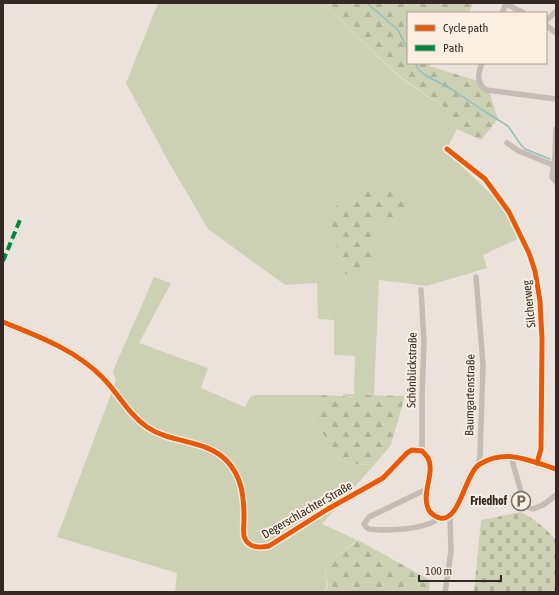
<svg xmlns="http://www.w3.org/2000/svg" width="559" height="595" viewBox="0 0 559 595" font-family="'Asap Condensed',sans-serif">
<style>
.grass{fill:#ccd1b3}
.forest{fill:url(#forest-firs)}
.cemetery{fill:url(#cemetery-stones)}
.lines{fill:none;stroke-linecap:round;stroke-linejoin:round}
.stream{stroke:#96bebe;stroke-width:1.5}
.street{stroke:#c4bcb5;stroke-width:5.5}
.secondary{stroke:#b5aca5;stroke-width:8}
.quiet{stroke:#00873e;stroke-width:4;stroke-dasharray:8 4;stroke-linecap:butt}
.cycleway-casing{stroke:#faefe0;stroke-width:8}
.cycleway{stroke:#e8590c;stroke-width:5}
.labels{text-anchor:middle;stroke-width:4;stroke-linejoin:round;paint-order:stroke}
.street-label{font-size:12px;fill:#342924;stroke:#faefe0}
.poi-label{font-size:12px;font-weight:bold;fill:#342924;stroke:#faefe0;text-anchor:end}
</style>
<defs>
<pattern id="forest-firs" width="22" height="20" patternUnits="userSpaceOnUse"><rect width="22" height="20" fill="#ccd1b3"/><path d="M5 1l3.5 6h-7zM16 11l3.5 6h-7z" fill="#b0b39a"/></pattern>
<pattern id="cemetery-stones" width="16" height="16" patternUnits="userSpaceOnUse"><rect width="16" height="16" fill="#ccd1b3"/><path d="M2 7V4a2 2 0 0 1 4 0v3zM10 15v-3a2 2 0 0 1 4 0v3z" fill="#b0b39a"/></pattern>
</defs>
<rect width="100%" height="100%" fill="#ebe3db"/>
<g class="grass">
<path d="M 158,3 L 323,3 L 399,77 L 447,109 L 457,129 L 446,151 L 497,200 L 522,237 L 483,255 L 487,268 L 427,286 L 379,280 L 374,396 C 363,395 353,398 343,395 L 343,394 L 354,394 L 355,356 L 334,355 L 334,320 L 318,319 L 317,283 L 285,285 L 208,229 L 167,159 L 126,83 Z"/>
<path d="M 154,277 L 171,283 L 139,343 L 208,368 L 201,388 L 245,407 L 250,397 L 256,395 L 321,395 L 321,409 L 313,420 L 331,445 L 333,454 L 342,461 L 356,464 L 374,465 L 322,524 L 357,540 L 325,565 L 327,588 L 322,592 L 175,592 L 177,573 L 57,537 L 113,389 L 116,380 L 113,371 Z"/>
</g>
<g class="forest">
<path d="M 323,3 L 473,3 L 469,13 L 408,13 L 408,63 L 430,63 L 429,66 L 482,82 L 487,91 L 490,94 L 498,119 L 481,140 L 457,129 L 447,109 L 399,76 Z"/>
<path d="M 371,188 L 383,192 L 393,192 L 407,202 L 410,209 L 401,215 L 376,223 L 369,230 C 371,240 378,245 375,256 C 372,269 351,282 341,270 C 339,268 337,264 336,262 C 340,247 336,235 326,224 C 330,204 354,193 371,188 Z"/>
<path d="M 321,395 L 343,396 L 351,397 L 361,395 L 405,396 L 391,445 L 374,465 L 356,464 L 342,461 L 333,454 L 331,445 L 313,420 L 321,409 Z"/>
<path d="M 358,540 L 430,580 L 429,592 L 323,592 L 328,588 L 325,565 Z"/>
</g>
<path class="cemetery" d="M 521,512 C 535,519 545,528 556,540 L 556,592 L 474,592 L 481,520 Z"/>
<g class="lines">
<g class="stream">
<path d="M 367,3 L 398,30 L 408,50"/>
<path d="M 415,63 L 418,69 L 425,75 L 453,90 L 487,113 L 508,126 L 521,145 L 525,149 L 550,159"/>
</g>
<g class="street">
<path d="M 506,4 L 524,13"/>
<path d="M 502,13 L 506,3"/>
<path d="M 546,21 L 556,11"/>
<path d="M 546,25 L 556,33"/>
<path d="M 482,63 C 478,74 476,83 486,90 L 556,99"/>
<path d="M 556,129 L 555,156 L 552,177 L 556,182"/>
<path d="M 507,143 L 519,151 L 553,165"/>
<path d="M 447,149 L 485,179 L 509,212 L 529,253 L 535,271 L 540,301 L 542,339 L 541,449 L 537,463"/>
<path d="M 476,277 L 483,365 L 480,456 L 478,465"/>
<path d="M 421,290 L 424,342 L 422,397 L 422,451"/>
<path d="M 511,456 L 523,499 L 527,507 L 533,509 L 543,505 L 556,495"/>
<path d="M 427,489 L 369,517 L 364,524 L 366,527 L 369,529 C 388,531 425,530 439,518"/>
<path d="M 445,592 L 451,552 L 450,515"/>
</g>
<path class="secondary" d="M 3,322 C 38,336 76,350 103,378 C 118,393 129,415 147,427 C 172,444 206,439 227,461 C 242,477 244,497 244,518 C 244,524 243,531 244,536 C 247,548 260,548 269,546 L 328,509 L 383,478 L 407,453 L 412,450 L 422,451 C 424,453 426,455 428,458 C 436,473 419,496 430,512 C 433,515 436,517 440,518 C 460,522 465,473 480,464 C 506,448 530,461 556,469"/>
<path class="quiet" d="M 3,261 L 20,220"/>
<g class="cycleway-casing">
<g id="cycleway">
<path d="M 447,149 L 485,179 L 509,212 L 529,253 L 535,271 L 540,301 L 542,339 L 541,449 L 537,463"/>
<path d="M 3,322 C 38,336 76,350 103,378 C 118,393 129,415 147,427 C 172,444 206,439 227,461 C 242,477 244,497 244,518 C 244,524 243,531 244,536 C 247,548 260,548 269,546 L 328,509 L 383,478 L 407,453 L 412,450 L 422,451 C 424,453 426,455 428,458 C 436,473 419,496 430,512 C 433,515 436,517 440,518 C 460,522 465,473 480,464 C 506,448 530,461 556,469"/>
</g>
</g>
<use href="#cycleway" class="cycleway"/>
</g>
<defs>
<g id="parking-ring" transform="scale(1)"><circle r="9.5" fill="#faefe0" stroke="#746a64" stroke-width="1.5"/><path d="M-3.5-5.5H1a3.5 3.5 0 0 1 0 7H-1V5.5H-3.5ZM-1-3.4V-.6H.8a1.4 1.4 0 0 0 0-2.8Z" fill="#746a64"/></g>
</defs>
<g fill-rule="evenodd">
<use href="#parking-ring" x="521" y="501"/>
</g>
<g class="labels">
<g class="street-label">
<text transform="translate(529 304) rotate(-96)" y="4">Silcherweg</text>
<text transform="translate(412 370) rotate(-89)" y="4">Schönblickstraße</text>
<text transform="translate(470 395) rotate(-89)" y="4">Baumgartenstraße</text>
<text transform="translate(307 510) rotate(-30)" y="4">Degerschlachter Straße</text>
</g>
<g class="poi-label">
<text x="507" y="505">Friedhof</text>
</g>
</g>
<rect width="559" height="595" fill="none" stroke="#342924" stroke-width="8"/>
<rect x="407" y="12" width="140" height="52" fill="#faefe0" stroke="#aba095"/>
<rect x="415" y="25" width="20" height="6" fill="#e8590c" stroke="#aba095"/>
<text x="443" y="32" font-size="12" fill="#342924">Cycle path</text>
<rect x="415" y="45" width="20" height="6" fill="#00873e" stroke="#aba095"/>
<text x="443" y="52" font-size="12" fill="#342924">Path</text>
<path d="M419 575v6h82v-6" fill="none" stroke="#342924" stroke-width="2"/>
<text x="425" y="575" font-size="12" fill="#342924" stroke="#faefe0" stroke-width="3" paint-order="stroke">100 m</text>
</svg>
